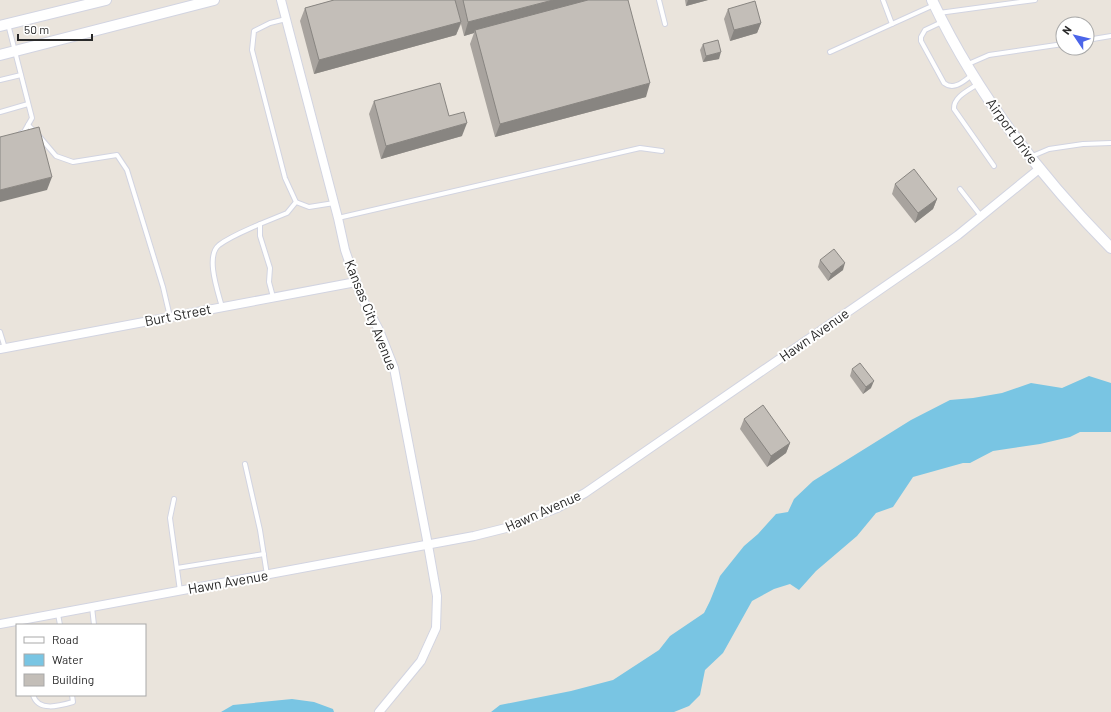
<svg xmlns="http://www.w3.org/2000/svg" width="1111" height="712" viewBox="0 0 1111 712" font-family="Barlow,sans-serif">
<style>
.water{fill:#79c5e3}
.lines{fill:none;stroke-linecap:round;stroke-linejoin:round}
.service-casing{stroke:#d2d4e1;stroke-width:6}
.minor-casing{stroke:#d2d4e1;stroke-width:10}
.tertiary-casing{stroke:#d2d4e1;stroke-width:12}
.service{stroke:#fff;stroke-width:4}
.minor{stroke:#fff;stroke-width:8}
.tertiary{stroke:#fff;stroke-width:10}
.wall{fill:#a8a39e}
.shaded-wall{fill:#888581}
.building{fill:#c3beb8;stroke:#888581}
.labels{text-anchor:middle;stroke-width:4;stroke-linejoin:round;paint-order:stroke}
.street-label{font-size:14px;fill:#292929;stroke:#fff}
</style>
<rect width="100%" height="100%" fill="#eae4dc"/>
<g class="water">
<path d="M 1089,376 L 1111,383 L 1111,432 L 1080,432 L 1070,437 L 1040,444 L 993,451 L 970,463 L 963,463 L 913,477 L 893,507 L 876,513 L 857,536 L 816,571 L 799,590 L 790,584 L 774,589 L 752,601 L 723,653 L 705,670 L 700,695 L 689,706 L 674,712 L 491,712 L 500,705 L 571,691 L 613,680 L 659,650 L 670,636 L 704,613 L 710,601 L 720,576 L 744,546 L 758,534 L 776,514 L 788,512 L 794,499 L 813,481 L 911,420 L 950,400 L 973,398 L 1002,393 L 1031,383 L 1062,388 Z"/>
<path d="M 292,699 L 314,702 L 333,709 L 334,712 L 221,712 L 233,705 Z"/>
</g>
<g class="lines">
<g class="service-casing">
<g id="service">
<path d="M 659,0 L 665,24"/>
<path d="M 883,0 L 892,24"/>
<path d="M 939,13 L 1035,0"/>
<path d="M 286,19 L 270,23 L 254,31 L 252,50 L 285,178 L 296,202 L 309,207 L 334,203"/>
<path d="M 942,22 L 925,30 L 921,37 L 921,41 L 944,83 C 954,91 964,81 972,75"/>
<path d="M 8,24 L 32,118 L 24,132 L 21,133"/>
<path d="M 1087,40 L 1111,36"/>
<path d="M 830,52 L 934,5"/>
<path d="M 966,65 L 989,55 L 1063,44"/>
<path d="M 0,80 L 21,75"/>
<path d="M 978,84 C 969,90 953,97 954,109 L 994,166"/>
<path d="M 0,112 L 28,104"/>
<path d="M 28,125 L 34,131"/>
<path d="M 39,136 L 56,156 L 73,162 L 117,155 L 127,170 L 163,287 L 170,317"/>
<path d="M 1030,157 L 1049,149 L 1083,144 L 1111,143"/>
<path d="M 960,189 L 981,216"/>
<path d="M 338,218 L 640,148 L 662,151"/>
<path d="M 273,297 L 269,282 L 270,268 L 260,236 L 260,224 L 287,213 L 296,202"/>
<path d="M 222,307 C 218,292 205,256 219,245 C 231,236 247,230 260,224"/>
<path d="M 0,332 L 5,348"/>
<path d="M 245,464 L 260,530 L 267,575"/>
<path d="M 174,499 L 170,518 L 180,591"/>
<path d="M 177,568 L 264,554"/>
<path d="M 92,607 L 94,625"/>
<path d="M 58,614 L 60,625"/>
<path d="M 33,695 C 38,712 59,706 73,702 L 72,695"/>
</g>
</g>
<g class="minor-casing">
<g id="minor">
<path d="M 281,0 L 338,218 L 345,250 L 356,282 L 362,298 L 379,330 L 394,368 L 428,545 L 437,596 L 436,628 L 421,661 L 379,712"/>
<path d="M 0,349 L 356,282"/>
<path d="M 0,624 L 474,536 L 506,528 L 557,508 L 585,493 L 926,258 L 958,235 L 1039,169"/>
</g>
</g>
<g class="tertiary-casing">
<g id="tertiary">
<path d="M 932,0 C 976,93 1039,175 1111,248"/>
<path d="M 0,26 L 106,0"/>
<path d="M 0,55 L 214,0"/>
</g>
</g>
<use href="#service" class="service"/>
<use href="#minor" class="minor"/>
<use href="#tertiary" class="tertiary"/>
</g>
<g class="wall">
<path d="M 334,0 L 628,0 L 646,97 L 495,137 L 470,44 L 474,33 L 464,36 L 461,24 L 456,35 L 314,74 L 300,21 L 305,8 Z"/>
<path d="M 685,0 L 708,0 L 686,6 Z"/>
<path d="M 728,9 L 761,23 L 757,33 L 730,41 L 724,19 Z"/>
<path d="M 703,44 L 719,59 L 703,62 L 700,50 Z"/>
<path d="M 374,101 L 449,116 L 462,136 L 381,159 L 369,114 Z"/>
<path d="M 895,184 L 937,199 L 933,209 L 915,223 L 892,194 Z"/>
<path d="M 820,260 L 843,270 L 828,281 L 818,267 Z"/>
<path d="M 852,369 L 871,388 L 863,394 L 850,376 Z"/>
<path d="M 744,419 L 790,443 L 786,453 L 767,467 L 740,429 Z"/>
</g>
<g class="shaded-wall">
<path d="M 553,0 L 600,0 L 475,30 L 474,33 L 464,36 L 468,22 Z"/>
<path d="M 688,0 L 708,0 L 686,6 Z"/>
<path d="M 461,22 L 456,35 L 314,74 L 319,60 Z"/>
<path d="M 761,23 L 757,33 L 730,41 L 734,30 Z"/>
<path d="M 721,52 L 719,59 L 703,62 L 706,56 Z"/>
<path d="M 650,83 L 646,97 L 495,137 L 500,124 Z"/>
<path d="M 467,123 L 462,136 L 381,159 L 386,146 Z"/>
<path d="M 52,177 L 47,190 L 0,202 L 0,190 Z"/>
<path d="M 937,199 L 933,209 L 915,223 L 918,213 Z"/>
<path d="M 845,263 L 843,270 L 828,281 L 831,274 Z"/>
<path d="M 874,381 L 871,388 L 863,394 L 866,387 Z"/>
<path d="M 790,443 L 786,453 L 767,467 L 771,456 Z"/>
</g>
<g class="building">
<path d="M 334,0 L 455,0 L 461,22 L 319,60 L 305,8 Z"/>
<path d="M 463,0 L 553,0 L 468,22 Z"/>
<path d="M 588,0 L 628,0 L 650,83 L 500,124 L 475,30 Z"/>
<path d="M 755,1 L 761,23 L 734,30 L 728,9 Z"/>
<path d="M 718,40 L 721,52 L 706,56 L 703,44 Z"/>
<path d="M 440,83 L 449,116 L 464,112 L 467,123 L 386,146 L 374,101 Z"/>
<path d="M 39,127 L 52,177 L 0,190 L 0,137 Z"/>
<path d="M 914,169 L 937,199 L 918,213 L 895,184 Z"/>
<path d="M 834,249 L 845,263 L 831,274 L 820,260 Z"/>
<path d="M 860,363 L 874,381 L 866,387 L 852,369 Z"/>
<path d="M 763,405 L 790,443 L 771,456 L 744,419 Z"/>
</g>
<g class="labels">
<g class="street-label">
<text transform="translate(1012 131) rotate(54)" y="5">Airport Drive</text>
<text transform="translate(178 315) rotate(-11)" y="5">Burt Street</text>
<text transform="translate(371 315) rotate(68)" y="5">Kansas City Avenue</text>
<text transform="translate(814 335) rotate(-35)" y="5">Hawn Avenue</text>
<text transform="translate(543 511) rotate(-24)" y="5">Hawn Avenue</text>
<text transform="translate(228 582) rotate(-10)" y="5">Hawn Avenue</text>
</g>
</g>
<rect x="16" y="624" width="130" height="72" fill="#ffffff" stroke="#a9a9a9"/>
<rect x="24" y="637" width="20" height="6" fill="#ffffff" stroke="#a9a9a9"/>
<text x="52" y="644" font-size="12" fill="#292929">Road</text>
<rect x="24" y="654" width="20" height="12" fill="#79c5e3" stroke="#a9a9a9"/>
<text x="52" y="664" font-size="12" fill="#292929">Water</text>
<rect x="24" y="674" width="20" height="12" fill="#c3beb8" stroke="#a9a9a9"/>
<text x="52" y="684" font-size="12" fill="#292929">Building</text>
<g transform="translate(1075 36) rotate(305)"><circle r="19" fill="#ffffff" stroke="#a9a9a9"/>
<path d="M0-3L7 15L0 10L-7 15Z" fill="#4b65e9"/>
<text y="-6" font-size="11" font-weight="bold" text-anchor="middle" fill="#292929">N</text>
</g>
<path d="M18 34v6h74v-6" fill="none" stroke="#292929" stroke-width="2"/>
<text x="24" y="34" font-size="12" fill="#292929" stroke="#ffffff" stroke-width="3" paint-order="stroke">50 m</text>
</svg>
